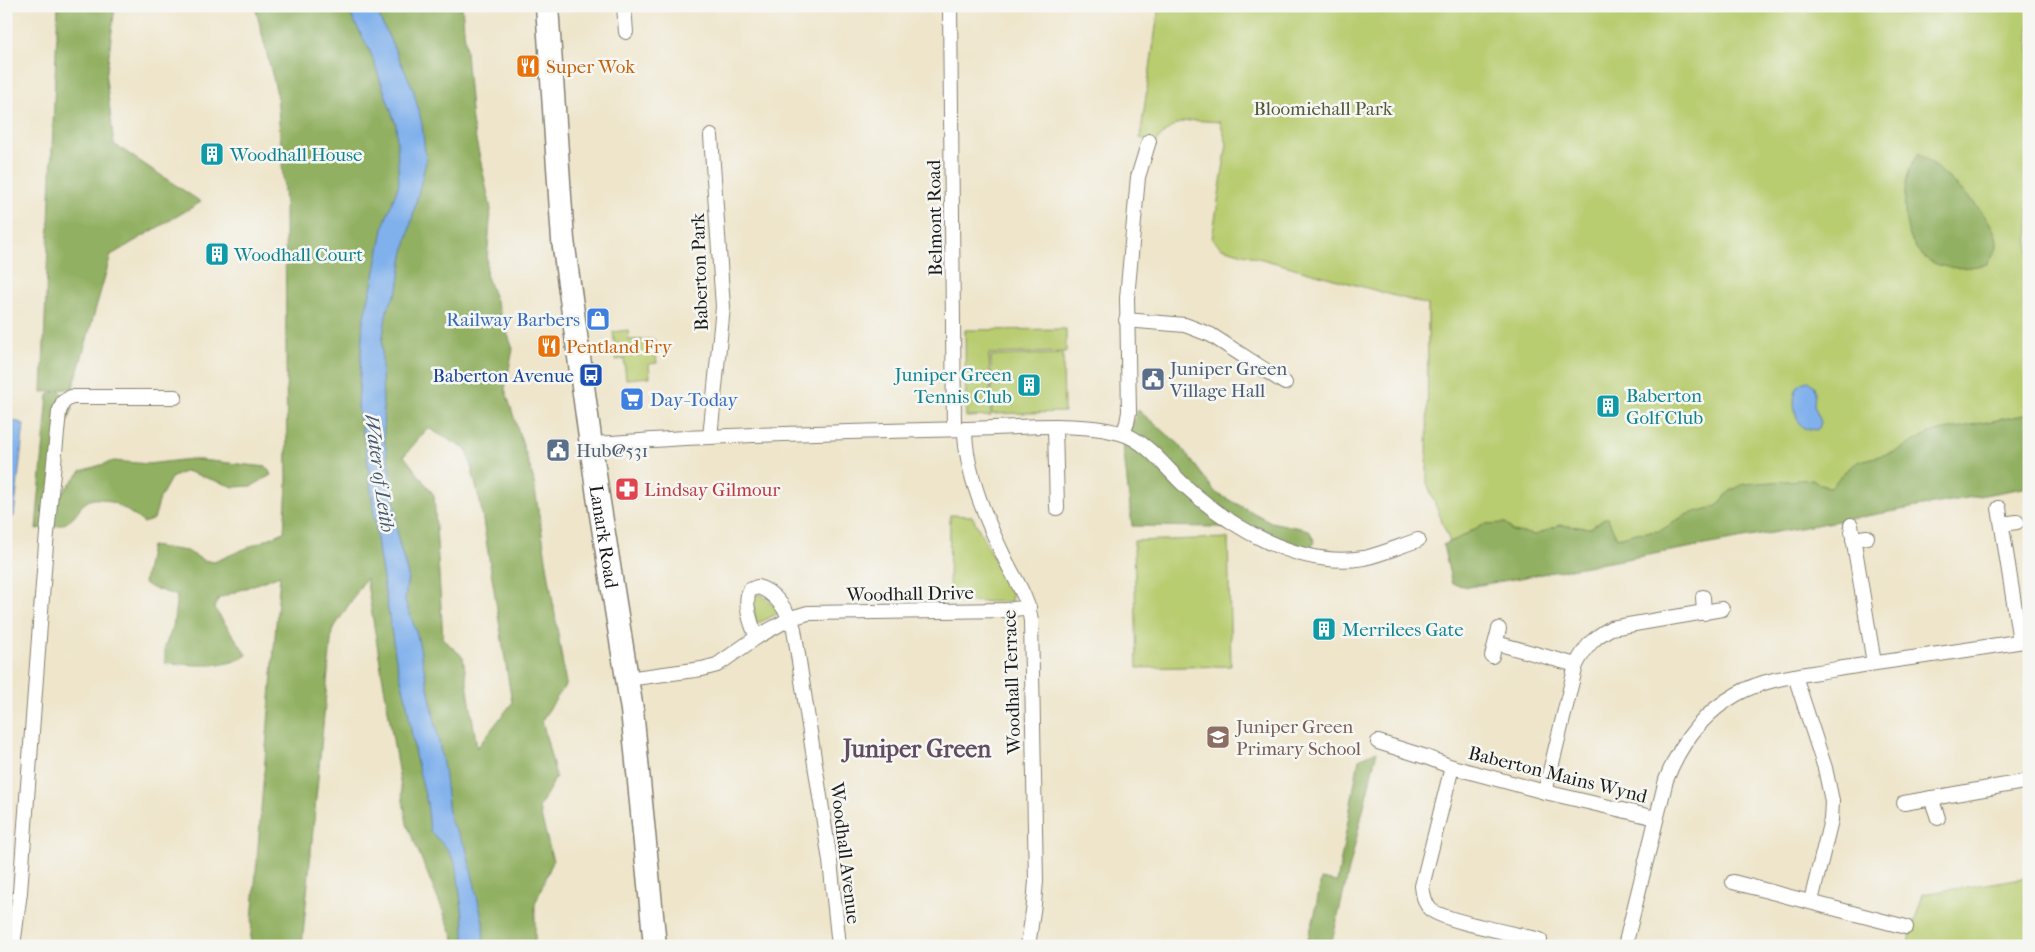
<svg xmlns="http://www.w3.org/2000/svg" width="2035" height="952" viewBox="0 0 2035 952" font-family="'IM FELL French Canon',serif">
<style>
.green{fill:#b8cc70;stroke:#6a7446}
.forest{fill:#92b062;stroke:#57663f;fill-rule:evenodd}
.water{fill:#81b1ec;stroke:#4e6684}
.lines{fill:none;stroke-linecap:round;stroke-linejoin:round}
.street-casing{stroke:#858073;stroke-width:16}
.primary-casing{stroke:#858073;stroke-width:25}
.street{stroke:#fff;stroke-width:14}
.primary{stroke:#fff;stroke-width:22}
.labels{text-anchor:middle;stroke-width:5;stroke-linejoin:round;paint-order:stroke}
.food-label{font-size:19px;fill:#c56008;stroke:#f6f6f2;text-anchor:start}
.park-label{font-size:19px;fill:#535a39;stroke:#f6f6f2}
.culture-label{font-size:19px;fill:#0d838f;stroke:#f6f6f2;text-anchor:start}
.street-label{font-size:19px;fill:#1c1c1c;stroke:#f6f6f2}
.shop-label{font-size:19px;fill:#366cbe;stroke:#f6f6f2;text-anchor:end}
.service-label{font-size:19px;fill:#4e5e75;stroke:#f6f6f2;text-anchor:start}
.transit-label{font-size:19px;fill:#164399;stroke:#f6f6f2;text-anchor:end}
.health-label{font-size:19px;fill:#be3a42;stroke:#f6f6f2;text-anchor:start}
.education-label{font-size:19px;fill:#785e54;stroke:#f6f6f2;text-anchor:start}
.water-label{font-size:20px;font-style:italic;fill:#44586f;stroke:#f6f6f2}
.district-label{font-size:24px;font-weight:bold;fill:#614c62;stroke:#f6f6f2}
</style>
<rect width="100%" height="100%" fill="#f6f6f2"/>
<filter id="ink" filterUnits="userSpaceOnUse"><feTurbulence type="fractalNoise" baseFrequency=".02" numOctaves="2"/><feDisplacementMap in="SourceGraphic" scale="10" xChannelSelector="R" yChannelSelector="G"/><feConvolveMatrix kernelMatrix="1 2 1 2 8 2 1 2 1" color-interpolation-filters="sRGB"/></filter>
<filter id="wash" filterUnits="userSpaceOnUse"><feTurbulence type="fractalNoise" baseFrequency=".0096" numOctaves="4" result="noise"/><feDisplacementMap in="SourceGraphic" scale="20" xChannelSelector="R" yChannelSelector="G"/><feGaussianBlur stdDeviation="1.12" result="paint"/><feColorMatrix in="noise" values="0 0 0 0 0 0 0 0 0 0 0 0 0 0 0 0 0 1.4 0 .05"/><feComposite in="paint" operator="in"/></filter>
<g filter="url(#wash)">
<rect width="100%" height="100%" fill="#eee5ca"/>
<g class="green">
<path d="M 1159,6 L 2029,6 L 2029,477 L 1465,581 L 1427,483 L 1428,305 L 1222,248 L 1212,239 L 1227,144 L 1220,122 C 1188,120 1178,116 1155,143 L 1140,138 Z"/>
<path d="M 1066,329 L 1066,352 L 989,354 L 991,416 L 966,417 L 965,330 Z"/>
<path d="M 628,330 L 629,340 L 654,339 L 657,363 L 649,364 L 650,377 L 626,379 L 624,359 L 616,360 L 613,332 Z"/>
<path d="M 1063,354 L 1064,412 L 992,414 L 991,356 Z"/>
<path d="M 950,515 L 972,516 L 1012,594 L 1011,601 L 1008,602 L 949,601 Z"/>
<path d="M 1228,538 L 1231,666 L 1137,668 L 1134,541 Z"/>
<path d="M 757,594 L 762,595 L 781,612 L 756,624 L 753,600 Z"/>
<path d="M 2029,877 L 2029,946 L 1907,946 L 1923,894 Z"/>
</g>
<g class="forest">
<path d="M 58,6 L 115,6 L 106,79 L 114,144 L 201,202 L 111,255 L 73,388 L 59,390 L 73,408 L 56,448 L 61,494 L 81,471 L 114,461 L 148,464 L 191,459 L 267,467 L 271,475 L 252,486 L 234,487 L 186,471 L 171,478 L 160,498 L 154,519 L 144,523 C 131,513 101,489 85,503 C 78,508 75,518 66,523 C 58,527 45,527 36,529 L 48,395 L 57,391 L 42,392 Z"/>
<path d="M 255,6 L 462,6 L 472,122 L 491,209 L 486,274 L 513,349 L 505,389 L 533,477 L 566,684 L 542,720 L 556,777 L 539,808 L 553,861 L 535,904 L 535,946 L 452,946 L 454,938 L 407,824 L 366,578 L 332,631 L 302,946 L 250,946 L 280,575 L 219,598 L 214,608 L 247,655 C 227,670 189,664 165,663 L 165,646 L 173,627 L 177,596 L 150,587 L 144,583 L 151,546 L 187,551 L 203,560 L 214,562 L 284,532 L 287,485 L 285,204 L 277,94 ZM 428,428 L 467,450 L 480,502 L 512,703 L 477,748 L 463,657 L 443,639 L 434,495 L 404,456 Z"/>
<path d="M 1919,153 C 1939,170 2002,219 1997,247 C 1996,252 1990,259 1987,264 C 1941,275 1909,263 1905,212 C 1904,187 1905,174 1919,153 Z"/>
<path d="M 1138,410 L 1179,444 L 1216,493 L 1271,522 L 1309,530 L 1315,542 L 1304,557 L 1221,527 L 1132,526 L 1123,445 Z"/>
<path d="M 2029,414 L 2029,487 L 1469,587 L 1452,584 L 1443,545 L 1461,537 L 1483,524 L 1506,523 L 1512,531 L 1536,535 L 1559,525 L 1590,528 L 1607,517 L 1617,538 L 1636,533 L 1660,531 L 1685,515 L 1717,506 L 1730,491 L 1744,484 L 1813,479 L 1820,485 L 1831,487 L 1844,472 L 1859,461 L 1895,452 L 1929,433 Z"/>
<path d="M 1377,751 L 1331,946 L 1306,946 L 1315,913 L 1321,879 L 1337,882 L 1359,759 Z"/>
</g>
<g class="water">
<path d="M 346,6 L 374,6 L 413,88 L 422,124 L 426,162 L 403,256 L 398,289 L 387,310 L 382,343 L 382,374 L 384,437 L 393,487 L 398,539 L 408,575 L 405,600 L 417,634 L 434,716 L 444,769 L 450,821 L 466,847 L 473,878 L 483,922 L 484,946 L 464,946 L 464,924 L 456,864 L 448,850 L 430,831 L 427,803 L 415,755 L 406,699 L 396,660 L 379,555 L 367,457 L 358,407 L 363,320 L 373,281 L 384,224 L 399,184 L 396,125 L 370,51 Z"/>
<path d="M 1808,381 L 1814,386 L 1815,392 L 1814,405 L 1821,422 L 1819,428 L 1816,430 C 1812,429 1808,430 1804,428 C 1794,422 1790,392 1800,384 C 1802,382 1805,382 1808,381 Z"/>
<path d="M 6,418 L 24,424 L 14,516 L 6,526 Z"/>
</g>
</g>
<g filter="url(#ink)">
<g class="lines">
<g class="street-casing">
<g id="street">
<path d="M 624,6 L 626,32"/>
<path d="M 950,6 L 954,429"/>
<path d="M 1126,320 L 1185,325 L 1211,335 L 1285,383"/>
<path d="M 1055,427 L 1057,508"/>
<path d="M 965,429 C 965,472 987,522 1006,561 C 1016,581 1028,598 1031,621 L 1036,881 L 1034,904 L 1028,946"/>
<path d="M 1123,433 L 1127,423 L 1129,412 L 1127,298 L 1138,177 L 1149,141"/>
<path d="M 710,437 L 723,307 L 711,136"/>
<path d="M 592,444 C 632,442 671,438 710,437 C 796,433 882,431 968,429 C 1012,428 1079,421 1120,433 C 1146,440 1165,467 1184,485 C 1230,527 1299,569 1364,558 C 1382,554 1400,546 1418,540"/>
<path d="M 1999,508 L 2020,641"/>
<path d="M 2002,524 L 2017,522"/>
<path d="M 1851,525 L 1874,663"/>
<path d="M 1853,539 L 1867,537"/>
<path d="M 1703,597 L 1704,613"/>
<path d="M 757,637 C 751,625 743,601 750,590 L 757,587 C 774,590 790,614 794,629 L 830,861 L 839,946"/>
<path d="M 1496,643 L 1576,665"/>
<path d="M 1492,656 L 1499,629"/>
<path d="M 1795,676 L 1825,768 L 1832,801 L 1831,820 L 1811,901"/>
<path d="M 627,679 L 702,669 L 717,665 L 757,637 L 791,618 L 808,613 L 1007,610 L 1029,607"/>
<path d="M 1378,742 L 1426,757 L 1452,767 L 1545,792 L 1656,818"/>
<path d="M 1452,767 L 1422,886 C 1423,894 1424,901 1429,908 C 1438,920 1521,935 1540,940"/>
<path d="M 1545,792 L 1576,665 C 1586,646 1593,638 1611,628 L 1722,609"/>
<path d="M 1931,798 L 1938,818"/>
<path d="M 1904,803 L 2029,781"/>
<path d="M 1733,882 L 1906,927"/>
<path d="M 13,946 L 20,892 L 46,544 L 59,412 L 63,402 L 71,397 L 175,397"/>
<path d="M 1625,946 L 1666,780 C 1680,744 1703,713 1737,694 C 1767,677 1804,675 1837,669 C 1901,659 1965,651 2029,640"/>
</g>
</g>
<g class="primary-casing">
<g id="primary">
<path id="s1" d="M 547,6 L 563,240 L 598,496 L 632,710 L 655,946"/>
</g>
</g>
<use href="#street" class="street"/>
<use href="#primary" class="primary"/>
</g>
</g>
<defs>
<g id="restaurant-square" transform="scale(1.25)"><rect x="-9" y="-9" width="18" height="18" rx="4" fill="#e8710a" stroke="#f6f6f2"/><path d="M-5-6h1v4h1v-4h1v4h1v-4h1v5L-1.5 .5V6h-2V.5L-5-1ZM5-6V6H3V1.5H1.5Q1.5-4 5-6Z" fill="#fff"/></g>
<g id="building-square" transform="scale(1.25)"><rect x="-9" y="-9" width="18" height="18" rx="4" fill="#0f9aa8" stroke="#f6f6f2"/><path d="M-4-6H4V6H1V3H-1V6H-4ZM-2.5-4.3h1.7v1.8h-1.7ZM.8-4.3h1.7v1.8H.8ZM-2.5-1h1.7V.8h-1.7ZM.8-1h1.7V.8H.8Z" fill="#fff"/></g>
<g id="shop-square" transform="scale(1.25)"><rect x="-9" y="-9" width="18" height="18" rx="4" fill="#3f7fe0" stroke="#f6f6f2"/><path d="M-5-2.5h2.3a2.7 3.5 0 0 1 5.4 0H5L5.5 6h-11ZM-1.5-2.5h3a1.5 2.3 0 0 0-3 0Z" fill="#fff"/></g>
<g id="bus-square" transform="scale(1.25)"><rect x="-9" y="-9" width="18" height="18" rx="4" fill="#1a4fb4" stroke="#f6f6f2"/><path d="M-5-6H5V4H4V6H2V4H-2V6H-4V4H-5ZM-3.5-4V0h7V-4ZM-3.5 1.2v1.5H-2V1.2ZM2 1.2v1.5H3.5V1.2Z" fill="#fff"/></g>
<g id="civic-square" transform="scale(1.25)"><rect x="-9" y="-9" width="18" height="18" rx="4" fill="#5c6f8a" stroke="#f6f6f2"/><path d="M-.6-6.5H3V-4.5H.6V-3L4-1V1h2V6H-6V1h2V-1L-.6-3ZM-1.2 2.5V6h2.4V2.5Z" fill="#fff"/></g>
<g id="supermarket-square" transform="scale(1.25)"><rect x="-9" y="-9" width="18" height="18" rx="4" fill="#3f7fe0" stroke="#f6f6f2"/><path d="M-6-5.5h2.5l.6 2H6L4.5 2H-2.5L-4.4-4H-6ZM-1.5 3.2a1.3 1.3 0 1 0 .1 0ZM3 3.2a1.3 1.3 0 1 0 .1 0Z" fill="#fff"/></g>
<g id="pharmacy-square" transform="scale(1.25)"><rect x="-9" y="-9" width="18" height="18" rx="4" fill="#e0444e" stroke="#f6f6f2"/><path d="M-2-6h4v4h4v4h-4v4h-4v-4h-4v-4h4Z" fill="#fff"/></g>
<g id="school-square" transform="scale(1.25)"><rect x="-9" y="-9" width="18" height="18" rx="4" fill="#8d6e63" stroke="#f6f6f2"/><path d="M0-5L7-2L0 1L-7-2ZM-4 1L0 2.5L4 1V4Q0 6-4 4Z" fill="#fff"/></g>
</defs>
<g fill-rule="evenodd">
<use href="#restaurant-square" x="528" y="66"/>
<use href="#building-square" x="212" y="154"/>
<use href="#building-square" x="217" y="254"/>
<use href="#shop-square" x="598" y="319"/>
<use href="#restaurant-square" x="549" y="346"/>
<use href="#bus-square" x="591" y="375"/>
<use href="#civic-square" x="1153" y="379"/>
<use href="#building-square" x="1029" y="385"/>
<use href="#supermarket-square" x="632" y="399"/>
<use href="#building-square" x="1608" y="406"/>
<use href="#civic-square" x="558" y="450"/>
<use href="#pharmacy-square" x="627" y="489"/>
<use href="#building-square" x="1324" y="629"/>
<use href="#school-square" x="1218" y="737"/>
</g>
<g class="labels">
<g class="food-label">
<text x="546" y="73">Super Wok</text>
<text x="566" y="353">Pentland Fry</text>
</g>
<g class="park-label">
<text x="1323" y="115">Bloomiehall Park</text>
</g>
<g class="culture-label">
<text x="230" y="161">Woodhall House</text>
<text x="234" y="261">Woodhall Court</text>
<text x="1012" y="381" text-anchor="end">Juniper Green<tspan x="1012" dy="22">Tennis Club</tspan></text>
<text x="1626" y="402">Baberton<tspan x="1626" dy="22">Golf Club</tspan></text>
<text x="1342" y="636">Merrilees Gate</text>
</g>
<g class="street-label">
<text transform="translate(934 218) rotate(-91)" y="7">Belmont Road</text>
<text transform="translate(699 272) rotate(-92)" y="7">Baberton Park</text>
<text dy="7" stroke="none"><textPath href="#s1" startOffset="534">Lanark Road</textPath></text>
<text transform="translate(910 593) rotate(-1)" y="7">Woodhall Drive</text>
<text transform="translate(1011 682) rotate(-92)" y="7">Woodhall Terrace</text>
<text transform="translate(1558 774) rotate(14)" y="7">Baberton Mains Wynd</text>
<text transform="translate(846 853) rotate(83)" y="7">Woodhall Avenue</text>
</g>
<g class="shop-label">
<text x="580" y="326">Railway Barbers</text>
<text x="650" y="406" text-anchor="start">Day-Today</text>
</g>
<g class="service-label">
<text x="1170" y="375">Juniper Green<tspan x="1170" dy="22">Village Hall</tspan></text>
<text x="576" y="457">Hub@531</text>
</g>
<g class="transit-label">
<text x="574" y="382">Baberton Avenue</text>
</g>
<g class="health-label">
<text x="644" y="496">Lindsay Gilmour</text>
</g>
<g class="education-label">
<text x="1236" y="733">Juniper Green<tspan x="1236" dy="22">Primary School</tspan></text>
</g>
<g class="water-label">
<text transform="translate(380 473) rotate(82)" y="7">Water of Leith</text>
</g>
<g class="district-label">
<text x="917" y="757">Juniper Green</text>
</g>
</g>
<rect width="2035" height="952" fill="none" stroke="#f6f6f2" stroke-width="25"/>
</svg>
